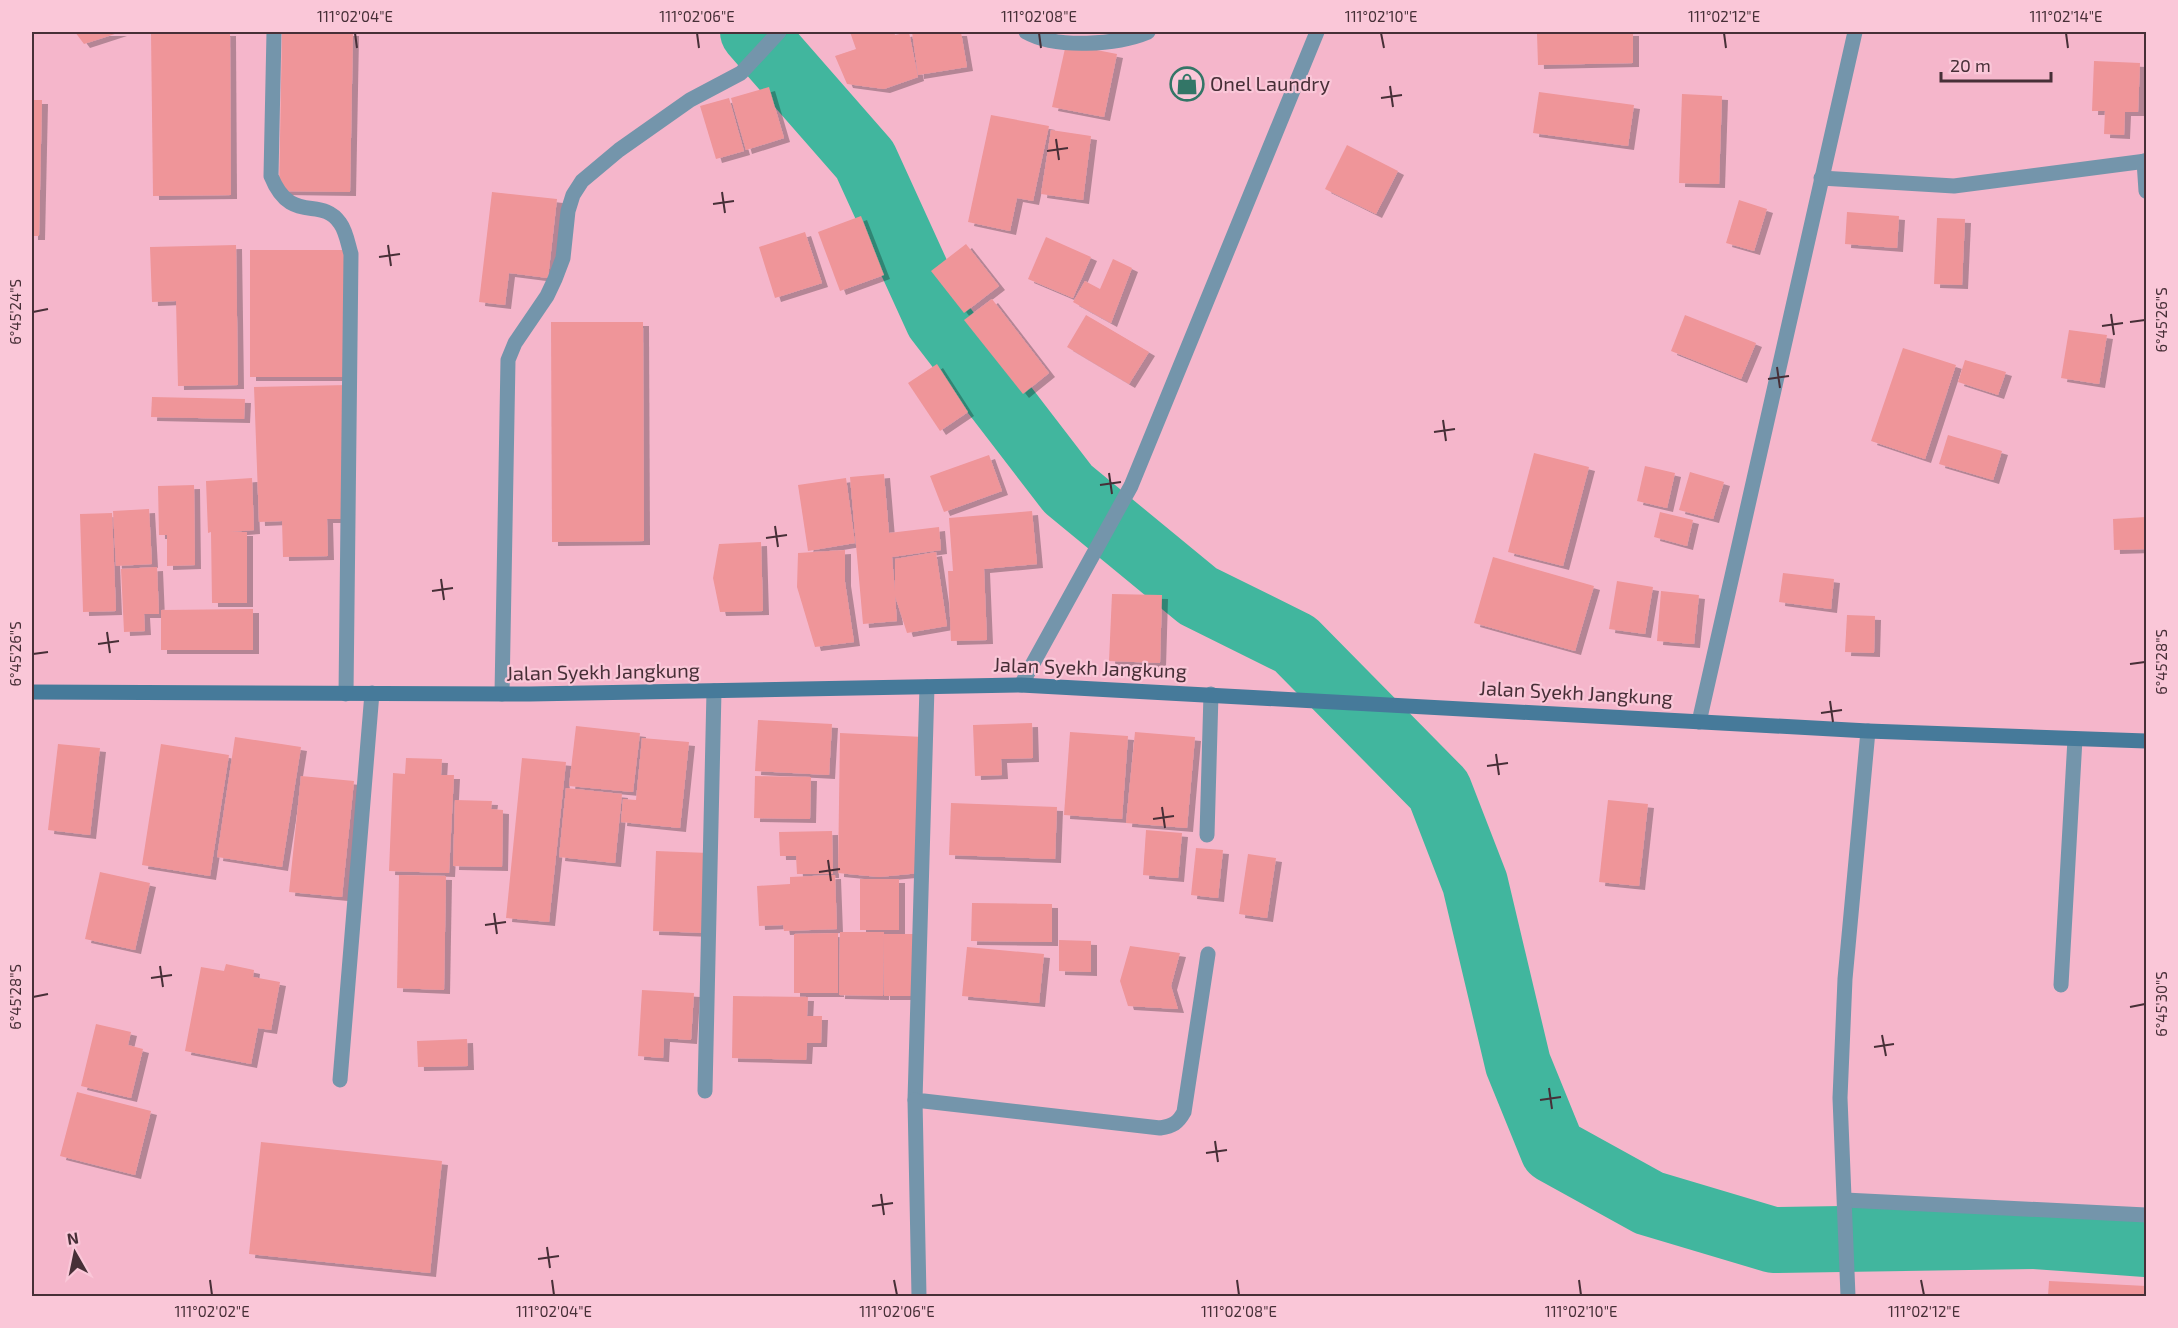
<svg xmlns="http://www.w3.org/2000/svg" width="2178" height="1328" viewBox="0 0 2178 1328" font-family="'Exo 2',sans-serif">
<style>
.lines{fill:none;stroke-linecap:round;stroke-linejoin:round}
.river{stroke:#41b69e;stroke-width:66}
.building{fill:#ef9599;filter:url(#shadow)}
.minor{stroke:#7495ab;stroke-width:15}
.secondary{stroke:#467a9a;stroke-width:15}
.ticks{fill:none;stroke:#472f37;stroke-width:2}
.labels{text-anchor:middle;stroke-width:4.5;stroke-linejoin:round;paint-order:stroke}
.poi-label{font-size:20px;fill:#472f37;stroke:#fac7d8;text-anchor:start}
.street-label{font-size:20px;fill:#472f37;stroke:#fac7d8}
.neatline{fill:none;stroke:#472f37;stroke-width:2}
.ticks-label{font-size:15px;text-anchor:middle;fill:#472f37}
</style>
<defs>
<filter id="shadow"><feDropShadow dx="6" dy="4" stdDeviation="0" flood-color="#0004"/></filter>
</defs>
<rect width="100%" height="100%" fill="#f5b6cb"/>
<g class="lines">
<path class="river" d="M 753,32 L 865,160 L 938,320 L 1068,489 L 1198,596 L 1295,644 L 1439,790 L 1475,883 L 1518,1064 L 1553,1150 L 1649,1203 L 1773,1240 L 2035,1236 L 2146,1244"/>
</g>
<g class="building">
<path d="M 75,32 L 121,32 L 84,44 Z"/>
<path d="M 230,32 L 231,195 L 153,196 L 151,33 Z"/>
<path d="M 282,32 L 353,32 L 350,192 L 279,191 Z"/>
<path d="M 850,32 L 894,32 L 895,35 L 909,32 L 918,77 L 884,89 L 847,84 L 835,56 L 856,49 Z"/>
<path d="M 912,32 L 961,32 L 967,67 L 918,75 Z"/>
<path d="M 1579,32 L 1633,32 L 1633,63 L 1538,65 L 1537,34 Z"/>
<path d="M 1066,44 L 1117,54 L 1104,117 L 1052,107 Z"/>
<path d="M 2094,61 L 2140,63 L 2138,112 L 2125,112 L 2124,135 L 2104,134 L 2105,111 L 2092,111 Z"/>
<path d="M 769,87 L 784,138 L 746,150 L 731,98 Z"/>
<path d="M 1539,92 L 1634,105 L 1628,146 L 1533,133 Z"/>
<path d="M 1682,94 L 1722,96 L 1719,184 L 1679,183 Z"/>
<path d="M 729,98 L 744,151 L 716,159 L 700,106 Z"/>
<path d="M 32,100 L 42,100 L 39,236 L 32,236 Z"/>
<path d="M 991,115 L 1049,126 L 1033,201 L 1017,198 L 1010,231 L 968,222 Z"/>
<path d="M 1051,130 L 1091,136 L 1083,200 L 1041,194 Z"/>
<path d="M 1347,145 L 1398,171 L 1376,214 L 1325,189 Z"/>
<path d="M 492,192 L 557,199 L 548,278 L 509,273 L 505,305 L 479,302 Z"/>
<path d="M 1739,200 L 1767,209 L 1754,251 L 1726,243 Z"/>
<path d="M 1847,212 L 1899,216 L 1897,248 L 1845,244 Z"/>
<path d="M 861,216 L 884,275 L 840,291 L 818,232 Z"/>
<path d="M 1937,218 L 1965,219 L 1962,285 L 1934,284 Z"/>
<path d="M 805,232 L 822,283 L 775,298 L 759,247 Z"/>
<path d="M 1046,237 L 1091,257 L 1073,298 L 1028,279 Z"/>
<path d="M 966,244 L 999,286 L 964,313 L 931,271 Z"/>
<path d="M 236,245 L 238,385 L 178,386 L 176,301 L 152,302 L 150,247 Z"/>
<rect x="250" y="250" width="99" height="127"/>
<path d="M 1113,259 L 1132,268 L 1111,323 L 1073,302 L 1085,281 L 1100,289 Z"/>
<path d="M 992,299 L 1049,373 L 1023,394 L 964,320 Z"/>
<path d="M 1086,315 L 1149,352 L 1129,384 L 1067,347 Z"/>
<path d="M 1685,315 L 1756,343 L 1741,379 L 1671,351 Z"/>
<path d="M 551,322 L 643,322 L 644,541 L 552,542 Z"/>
<path d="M 2069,330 L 2107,335 L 2099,384 L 2061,378 Z"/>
<path d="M 1903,348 L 1956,365 L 1925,459 L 1871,441 Z"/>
<path d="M 1965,360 L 2006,372 L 1998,395 L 1958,382 Z"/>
<path d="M 937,364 L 968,412 L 940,431 L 908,383 Z"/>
<path d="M 348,385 L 347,519 L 327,519 L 328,556 L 283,557 L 282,521 L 259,522 L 254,387 Z"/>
<path d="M 152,397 L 245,399 L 244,419 L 151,417 Z"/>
<path d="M 1948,435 L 2002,451 L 1993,480 L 1939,464 Z"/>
<path d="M 1534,453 L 1589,467 L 1563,566 L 1508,552 Z"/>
<path d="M 989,455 L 1002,491 L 944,512 L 930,476 Z"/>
<path d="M 1645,466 L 1675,473 L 1667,508 L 1637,501 Z"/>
<path d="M 1690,472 L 1724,482 L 1713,519 L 1679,510 Z"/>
<path d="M 884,474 L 889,533 L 939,527 L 941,550 L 892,557 L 895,591 L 895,559 L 936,552 L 947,626 L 907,633 L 895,596 L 897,621 L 863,624 L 850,477 Z"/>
<path d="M 252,478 L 254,530 L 230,532 L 247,532 L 247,603 L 212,603 L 211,532 L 208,533 L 206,481 Z"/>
<path d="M 846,478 L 855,543 L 808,551 L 798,485 Z"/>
<path d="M 194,485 L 195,565 L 167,566 L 167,535 L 159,535 L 158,486 Z"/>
<path d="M 149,509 L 152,564 L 116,566 L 113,511 Z"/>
<path d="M 1032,511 L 1037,564 L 984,569 L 987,640 L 951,641 L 948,571 L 953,571 L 949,518 Z"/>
<path d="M 1660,512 L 1693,520 L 1687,546 L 1654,537 Z"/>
<path d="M 112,513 L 116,611 L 83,612 L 80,514 Z"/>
<path d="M 2146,517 L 2146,549 L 2114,550 L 2113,519 Z"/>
<path d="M 761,542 L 763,611 L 720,612 L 713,578 L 719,544 Z"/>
<path d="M 845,550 L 845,582 L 854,642 L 815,647 L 797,587 L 798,553 Z"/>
<path d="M 1493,557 L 1594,586 L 1575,651 L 1474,623 Z"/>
<path d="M 157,567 L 159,614 L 144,614 L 145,631 L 124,632 L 121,569 Z"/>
<path d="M 1783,573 L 1834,579 L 1831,609 L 1779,602 Z"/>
<path d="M 1617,581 L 1653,587 L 1645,634 L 1609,629 Z"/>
<path d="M 1661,591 L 1699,595 L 1694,644 L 1657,641 Z"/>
<path d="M 1112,594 L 1162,595 L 1160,663 L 1109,661 Z"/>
<path d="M 253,609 L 253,650 L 161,650 L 161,610 Z"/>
<path d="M 1847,615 L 1875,616 L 1874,653 L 1845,652 Z"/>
<path d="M 758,720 L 832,724 L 829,775 L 755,771 Z"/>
<path d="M 1032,723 L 1033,758 L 1001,759 L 1002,775 L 975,776 L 973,725 Z"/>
<path d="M 576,726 L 640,733 L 633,792 L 569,786 Z"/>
<path d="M 1070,732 L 1128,736 L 1122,819 L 1064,815 Z"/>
<path d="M 1135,732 L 1195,737 L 1187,828 L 1126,823 Z"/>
<path d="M 840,733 L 924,737 L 920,873 L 879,877 L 838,873 Z"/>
<path d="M 235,737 L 301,747 L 282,867 L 217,857 Z"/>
<path d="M 642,738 L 689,742 L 680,828 L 621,822 L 623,799 L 636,800 Z"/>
<path d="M 58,744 L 100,748 L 90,835 L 48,830 Z"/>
<path d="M 161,744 L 229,755 L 210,876 L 142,865 Z"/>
<path d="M 406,758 L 442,759 L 441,775 L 454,775 L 449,873 L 389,871 L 393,773 L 405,774 Z"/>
<path d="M 522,758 L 566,762 L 549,922 L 506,918 Z"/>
<path d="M 301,776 L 354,781 L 342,897 L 289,892 Z"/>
<path d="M 755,776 L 811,777 L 810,819 L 754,818 Z"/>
<path d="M 566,788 L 622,794 L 615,863 L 559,857 Z"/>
<path d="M 455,800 L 492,801 L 491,809 L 503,810 L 502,867 L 453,866 Z"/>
<path d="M 1608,800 L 1648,804 L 1639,886 L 1599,882 Z"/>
<path d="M 951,803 L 1057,807 L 1055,859 L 949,855 Z"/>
<path d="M 1146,830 L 1182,833 L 1178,878 L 1143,875 Z"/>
<path d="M 832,831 L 833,874 L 797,874 L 796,856 L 780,856 L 779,832 Z"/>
<path d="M 1196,848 L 1223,850 L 1218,898 L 1191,895 Z"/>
<path d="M 656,851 L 709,853 L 706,933 L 653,931 Z"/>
<path d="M 1248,854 L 1276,858 L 1267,918 L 1239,914 Z"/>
<path d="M 100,872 L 150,883 L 135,950 L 85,939 Z"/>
<path d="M 399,875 L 446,876 L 444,990 L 397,988 Z"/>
<path d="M 835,875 L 837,929 L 784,931 L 783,925 L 759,926 L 757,886 L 790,884 L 790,877 Z"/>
<rect x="860" y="879" width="39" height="51"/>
<path d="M 972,903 L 1052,904 L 1052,942 L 971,941 Z"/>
<path d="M 840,932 L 884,932 L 883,996 L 839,995 Z"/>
<path d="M 838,933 L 838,993 L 794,993 L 794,934 Z"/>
<rect x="884" y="934" width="34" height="62"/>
<path d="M 1059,940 L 1091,941 L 1091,972 L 1059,971 Z"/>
<path d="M 1130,946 L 1180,953 L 1171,986 L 1178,1009 L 1128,1006 L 1120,981 Z"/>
<path d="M 967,947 L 1044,954 L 1039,1003 L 962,996 Z"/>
<path d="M 226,964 L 254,970 L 253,977 L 280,982 L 271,1030 L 258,1028 L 251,1064 L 185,1051 L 201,967 L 224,971 Z"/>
<path d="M 642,990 L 694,993 L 691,1040 L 664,1038 L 663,1058 L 638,1056 Z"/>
<path d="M 733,996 L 808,997 L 807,1016 L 822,1016 L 821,1043 L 807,1043 L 806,1060 L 732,1058 Z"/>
<path d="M 96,1024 L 131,1032 L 128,1045 L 143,1049 L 131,1098 L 81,1086 Z"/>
<path d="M 467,1039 L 468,1066 L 418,1067 L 417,1041 Z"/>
<path d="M 77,1092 L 151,1111 L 135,1175 L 60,1156 Z"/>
<path d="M 261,1142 L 442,1161 L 430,1273 L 249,1254 Z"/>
<path d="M 2049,1281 L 2146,1286 L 2146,1296 L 2048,1296 Z"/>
</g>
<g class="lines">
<g class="minor">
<path d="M 274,32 L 271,176 C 291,226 321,195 340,223 C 346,231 348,244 351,254 L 346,694"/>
<path d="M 1026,32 C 1056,49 1117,45 1148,32"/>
<path d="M 2144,161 L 2146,191"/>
<path d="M 1821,178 L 1954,186 L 2146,161"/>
<path d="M 1021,685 L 1131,486 L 1317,32"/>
<path d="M 927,687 L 915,1100 L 1160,1128 C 1173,1126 1178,1123 1184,1112 L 1208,954"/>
<path d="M 502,694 L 508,360 L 515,343 L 547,296 L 555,279 L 563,258 L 568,211 L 573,195 L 582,181 L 619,150 L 690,100 L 741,73 L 779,32"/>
<path d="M 1699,722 L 1855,32"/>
<path d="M 1207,835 L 1211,694"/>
<path d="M 2061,985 L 2075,739"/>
<path d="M 340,1080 L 372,693"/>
<path d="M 705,1091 L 714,691"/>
<path d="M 915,1100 L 919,1296"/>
<path d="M 1845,1200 L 2146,1215"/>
<path d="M 1848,1296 L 1840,1098 L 1845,979 L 1868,731"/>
</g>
<path class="secondary" d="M 32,692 L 530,694 L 1021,685 L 1868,731 L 2146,741"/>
</g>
<path class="ticks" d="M 355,33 L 357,48M 697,33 L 699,48M 1039,33 L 1041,48M 1381,33 L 1384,48M 1724,33 L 1726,48M 2066,33 L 2068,48M 1390,86 L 1393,107M 1381,98 L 1402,95M 1056,139 L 1059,160M 1047,151 L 1068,148M 722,192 L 725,213M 713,204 L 734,201M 388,245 L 391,266M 379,257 L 400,254M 33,312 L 48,309M 2111,314 L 2114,335M 2130,322 L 2145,320M 2102,326 L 2123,323M 1777,367 L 1780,388M 1768,379 L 1789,376M 1443,420 L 1446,441M 1434,432 L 1455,429M 1109,473 L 1112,494M 1100,485 L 1121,482M 775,526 L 778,547M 766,538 L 787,535M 441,579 L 444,600M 432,591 L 453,588M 107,632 L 110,653M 98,644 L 119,641M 33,654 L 48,652M 2130,664 L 2145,662M 1830,701 L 1833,722M 1821,713 L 1842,710M 1496,754 L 1499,775M 1487,766 L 1508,763M 1162,807 L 1165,828M 1153,819 L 1174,816M 828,860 L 831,881M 819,872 L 840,869M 494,913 L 497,934M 485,925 L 506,922M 160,966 L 163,987M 151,978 L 172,975M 33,997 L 48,994M 2130,1007 L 2145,1004M 1882,1035 L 1886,1056M 1874,1047 L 1894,1044M 1549,1088 L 1552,1109M 1540,1100 L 1561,1097M 1215,1141 L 1218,1162M 1206,1153 L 1227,1150M 881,1194 L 884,1215M 872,1206 L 893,1203M 547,1247 L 550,1268M 538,1259 L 559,1256M 210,1280 L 212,1295M 552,1280 L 554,1295M 894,1280 L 897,1295M 1237,1280 L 1239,1295M 1579,1280 L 1581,1295M 1921,1280 L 1924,1295"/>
<defs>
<g id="shop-ring" transform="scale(1.725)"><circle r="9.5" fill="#fac7d8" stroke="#337667" stroke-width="1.5"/><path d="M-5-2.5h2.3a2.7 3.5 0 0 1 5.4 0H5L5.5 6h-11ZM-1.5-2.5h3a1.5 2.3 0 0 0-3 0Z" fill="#337667"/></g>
</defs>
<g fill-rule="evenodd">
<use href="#shop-ring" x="1187" y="84"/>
</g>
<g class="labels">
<g class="poi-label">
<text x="1210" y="91">Onel Laundry</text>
</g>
<g class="street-label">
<text transform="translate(1090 668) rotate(2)" y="7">Jalan Syekh Jangkung</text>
<text transform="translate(603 672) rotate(-1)" y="7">Jalan Syekh Jangkung</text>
<text transform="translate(1576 693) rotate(3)" y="7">Jalan Syekh Jangkung</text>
</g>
</g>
<rect width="2178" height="1328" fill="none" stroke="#fac7d8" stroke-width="66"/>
<g transform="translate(75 1253) rotate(351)" stroke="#fac7d8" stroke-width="4.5" paint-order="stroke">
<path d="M0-4.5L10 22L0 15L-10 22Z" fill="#472f37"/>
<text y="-9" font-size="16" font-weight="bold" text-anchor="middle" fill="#472f37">N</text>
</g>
<path d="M1941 72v9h110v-9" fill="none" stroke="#472f37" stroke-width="3"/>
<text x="1950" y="72" font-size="18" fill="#472f37" stroke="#fac7d8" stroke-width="4.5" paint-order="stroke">20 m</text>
<rect x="33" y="33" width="2112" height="1262" class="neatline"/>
<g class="ticks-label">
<text x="355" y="22">111°02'04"E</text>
<text x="697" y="22">111°02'06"E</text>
<text x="1039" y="22">111°02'08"E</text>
<text x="1381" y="22">111°02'10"E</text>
<text x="1724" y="22">111°02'12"E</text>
<text x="2066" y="22">111°02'14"E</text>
<text transform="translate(16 312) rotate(-90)" y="5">6°45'24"S</text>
<text transform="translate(2162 320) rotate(-90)" y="5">6°45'26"S</text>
<text transform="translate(16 654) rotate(-90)" y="5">6°45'26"S</text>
<text transform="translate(2162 662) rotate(-90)" y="5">6°45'28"S</text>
<text transform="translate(16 997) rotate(-90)" y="5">6°45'28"S</text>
<text transform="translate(2162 1004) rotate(-90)" y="5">6°45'30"S</text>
<text x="212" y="1317">111°02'02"E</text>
<text x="554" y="1317">111°02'04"E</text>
<text x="897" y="1317">111°02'06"E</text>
<text x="1239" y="1317">111°02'08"E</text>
<text x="1581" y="1317">111°02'10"E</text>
<text x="1924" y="1317">111°02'12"E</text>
</g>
</svg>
